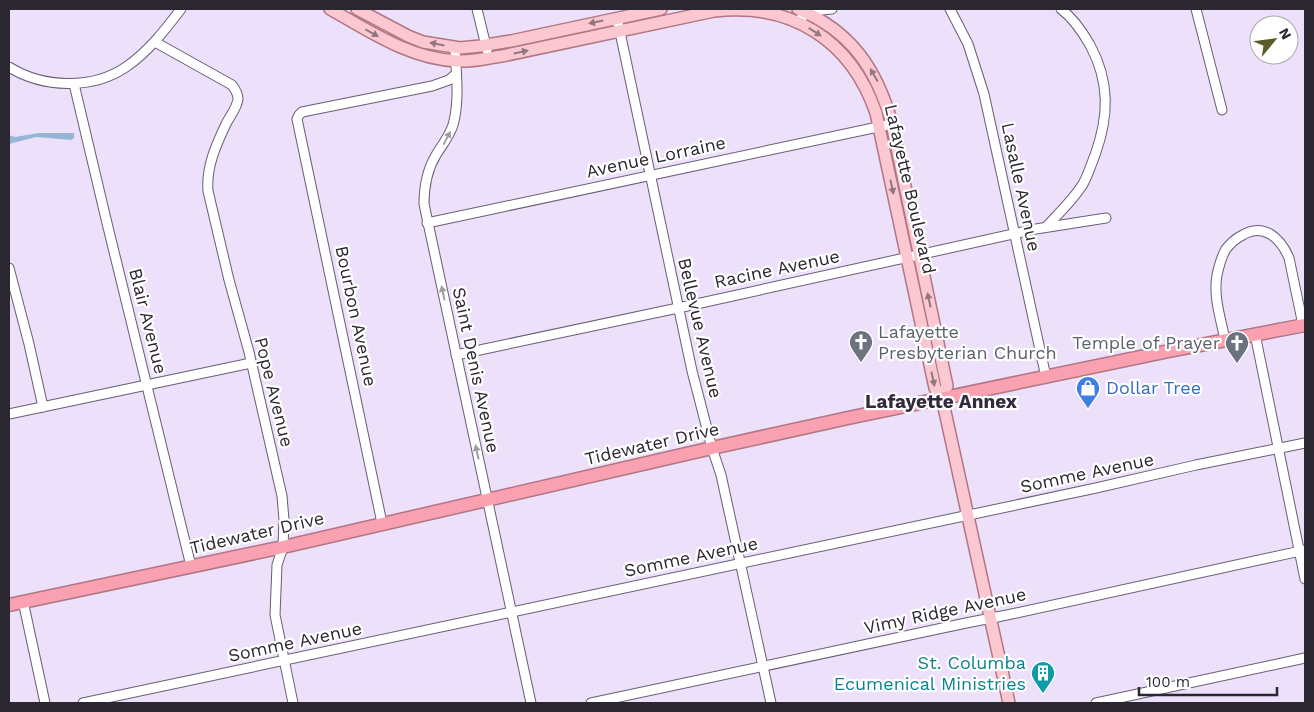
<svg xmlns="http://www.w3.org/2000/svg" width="1314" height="712" viewBox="0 0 1314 712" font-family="'Work Sans',sans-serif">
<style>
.water{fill:#97b5d5}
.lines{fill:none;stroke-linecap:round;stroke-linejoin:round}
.minor-casing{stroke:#685e74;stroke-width:11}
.major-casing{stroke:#b17684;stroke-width:14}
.highway-casing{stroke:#b17684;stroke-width:15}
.minor{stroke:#fff;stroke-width:9}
.major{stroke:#fbc7d0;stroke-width:11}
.highway{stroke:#f9a1b1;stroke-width:12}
.oneway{fill:#937780}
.oneway2{fill:#a09ea2}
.labels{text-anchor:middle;stroke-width:4.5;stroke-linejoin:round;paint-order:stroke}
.street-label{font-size:18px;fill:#2b2730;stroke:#fff}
.worship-label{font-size:18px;fill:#5b616d;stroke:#fff;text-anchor:start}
.shop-label{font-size:18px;fill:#366cbe;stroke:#fff;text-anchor:start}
.culture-label{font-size:18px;fill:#0d838f;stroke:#fff;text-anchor:end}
.neighbourhood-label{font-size:19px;font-weight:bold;fill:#332a3d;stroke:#fff}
</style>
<rect width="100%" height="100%" fill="#ece0fa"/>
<path class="water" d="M 39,133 L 74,133 L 74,138 L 71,140 L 36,137 L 9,144 L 9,135 L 15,137 Z"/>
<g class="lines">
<g class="minor-casing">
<g id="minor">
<path d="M 477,9 L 487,50"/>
<path d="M 950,9 L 968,44 L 984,94 L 1046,377"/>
<path d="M 1196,9 L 1222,110"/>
<path d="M 617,18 L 692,371 L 712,448 L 721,475 L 771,703"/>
<path d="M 798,22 C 806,10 819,10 832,9"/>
<path d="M 155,42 L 232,85 C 235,89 238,93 238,99 C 237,108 230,116 226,124 C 216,145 206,167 208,191 L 229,280 L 249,352 L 282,496 L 284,520 L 283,547 L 277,565 L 275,615 L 293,703"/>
<path d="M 455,48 C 456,73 460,100 453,125 C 449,137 442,145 436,155 C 427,170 424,187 424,204 L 531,703"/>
<path d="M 9,67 C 43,88 92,90 126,67 C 148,52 165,30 181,9"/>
<path d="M 74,84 L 106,219 L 191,566"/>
<path d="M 427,223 L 892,124"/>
<path d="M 1046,227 C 1059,213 1073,200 1083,184 C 1088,175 1091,165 1095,155 C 1109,116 1110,82 1090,45 C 1082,31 1073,18 1061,9"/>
<path d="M 9,268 L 29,344 L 43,407"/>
<path d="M 1255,334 L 1305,579"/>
<path d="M 1225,340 C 1221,319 1213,297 1217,275 C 1219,266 1221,257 1226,249 C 1230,244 1235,239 1241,236 C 1263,222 1280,237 1289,258 L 1303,325"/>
<path d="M 456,355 L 678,308 L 1036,229 L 1106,218"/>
<path d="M 9,414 L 251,363"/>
<path d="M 382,523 L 297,119 L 299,115 L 302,112 L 432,86 L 449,80 L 456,74"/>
<path d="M 23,601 L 45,703"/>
<path d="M 83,703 L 1096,488 L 1196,465 L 1305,443"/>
<path d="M 591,703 L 966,623 L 1007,615 L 1305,550"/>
<path d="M 1096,703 L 1305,658"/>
</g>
</g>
<g class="major-casing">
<g id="major">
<path d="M 330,9 C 369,31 410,59 457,61 C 472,62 487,58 502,56 L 714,11 C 791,2 851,40 876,113 L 935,388 L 942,398 L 1009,703"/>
<path d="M 357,9 L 408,36 L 423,42 L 460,48 L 480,46 L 511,41 L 661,9"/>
<path d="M 798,9 C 851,31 877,69 892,124 L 947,386 L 942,398"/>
</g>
</g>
<g class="highway-casing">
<path id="highway" d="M 9,605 L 283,547 L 712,448 L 848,418 L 1169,351 L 1305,325"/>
</g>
<use href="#minor" class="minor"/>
<use href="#major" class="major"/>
<use href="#highway" class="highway"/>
</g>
<defs><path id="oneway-solid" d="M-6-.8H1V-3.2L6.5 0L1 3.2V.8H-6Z" transform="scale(1.25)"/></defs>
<g class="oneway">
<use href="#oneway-solid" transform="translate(596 22) rotate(168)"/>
<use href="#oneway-solid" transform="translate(815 32) rotate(33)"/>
<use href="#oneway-solid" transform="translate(372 33) rotate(29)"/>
<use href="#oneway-solid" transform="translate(437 44) rotate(-169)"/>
<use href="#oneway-solid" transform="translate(521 52) rotate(-12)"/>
<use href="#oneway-solid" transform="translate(874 75) rotate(-120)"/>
<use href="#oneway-solid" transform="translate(892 187) rotate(78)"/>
<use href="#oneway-solid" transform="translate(929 300) rotate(-102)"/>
<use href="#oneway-solid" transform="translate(933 379) rotate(78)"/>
</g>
<g class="oneway2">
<use href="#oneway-solid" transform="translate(447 138) rotate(-62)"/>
<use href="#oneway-solid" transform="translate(443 293) rotate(-102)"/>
<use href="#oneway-solid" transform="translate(477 452) rotate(-102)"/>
</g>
<defs>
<g id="church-pin" transform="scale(1.25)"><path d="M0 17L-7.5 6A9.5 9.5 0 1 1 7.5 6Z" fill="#6b7280" stroke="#fff"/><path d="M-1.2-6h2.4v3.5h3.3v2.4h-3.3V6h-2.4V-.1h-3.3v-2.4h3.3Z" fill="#fff"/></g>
<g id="shop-pin" transform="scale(1.25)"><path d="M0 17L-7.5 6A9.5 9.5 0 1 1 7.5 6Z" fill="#3f7fe0" stroke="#fff"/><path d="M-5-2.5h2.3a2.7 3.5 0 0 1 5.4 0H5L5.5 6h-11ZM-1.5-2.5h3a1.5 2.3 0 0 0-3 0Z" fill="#fff"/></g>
<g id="building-pin" transform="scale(1.25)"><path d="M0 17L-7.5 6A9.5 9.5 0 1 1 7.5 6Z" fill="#0f9aa8" stroke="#fff"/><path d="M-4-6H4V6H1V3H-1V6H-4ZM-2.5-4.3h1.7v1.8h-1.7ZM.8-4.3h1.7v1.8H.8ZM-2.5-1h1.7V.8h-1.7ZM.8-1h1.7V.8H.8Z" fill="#fff"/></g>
</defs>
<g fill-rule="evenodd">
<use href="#church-pin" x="861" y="342"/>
<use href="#church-pin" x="1237" y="343"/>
<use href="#shop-pin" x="1088" y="388"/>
<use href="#building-pin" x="1043" y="673"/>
</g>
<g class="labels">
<g class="street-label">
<text transform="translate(656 157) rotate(-12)" y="6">Avenue Lorraine</text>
<text transform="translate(1021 187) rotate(78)" y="6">Lasalle Avenue</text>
<text transform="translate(910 189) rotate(77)" y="6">Lafayette Boulevard</text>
<text transform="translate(777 269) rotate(-12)" y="6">Racine Avenue</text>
<text transform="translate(356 316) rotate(78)" y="6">Bourbon Avenue</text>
<text transform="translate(148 321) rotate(76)" y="6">Blair Avenue</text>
<text transform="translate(700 328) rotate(77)" y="6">Bellevue Avenue</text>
<text transform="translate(476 370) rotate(78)" y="6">Saint Denis Avenue</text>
<text transform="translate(274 392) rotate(76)" y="6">Pope Avenue</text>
<text transform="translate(652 444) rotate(-13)" y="6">Tidewater Drive</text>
<text transform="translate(1087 473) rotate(-12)" y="6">Somme Avenue</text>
<text transform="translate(257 533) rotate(-13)" y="6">Tidewater Drive</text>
<text transform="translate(691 557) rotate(-12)" y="6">Somme Avenue</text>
<text transform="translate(945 611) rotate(-12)" y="6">Vimy Ridge Avenue</text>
<text transform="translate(295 642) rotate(-12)" y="6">Somme Avenue</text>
</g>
<g class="worship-label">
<text x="878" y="338">Lafayette<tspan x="878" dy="21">Presbyterian Church</tspan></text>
<text x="1220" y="349" text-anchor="end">Temple of Prayer</text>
</g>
<g class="shop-label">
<text x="1106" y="394">Dollar Tree</text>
</g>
<g class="culture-label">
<text x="1026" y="669">St. Columba<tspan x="1026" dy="21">Ecumenical Ministries</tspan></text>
</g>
<g class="neighbourhood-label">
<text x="941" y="408">Lafayette Annex</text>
</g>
</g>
<rect width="1314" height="712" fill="none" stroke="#2b2730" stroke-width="20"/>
<g transform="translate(1274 40) rotate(61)"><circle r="24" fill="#ffffff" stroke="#aaa9ac"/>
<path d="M0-4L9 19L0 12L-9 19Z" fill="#5c5a26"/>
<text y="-8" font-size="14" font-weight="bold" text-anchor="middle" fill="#2b2730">N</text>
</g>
<path d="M1139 687v8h138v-8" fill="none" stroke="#2b2730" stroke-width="2.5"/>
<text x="1146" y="687" font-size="15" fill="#2b2730" stroke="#ffffff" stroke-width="4" paint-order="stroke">100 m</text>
</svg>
